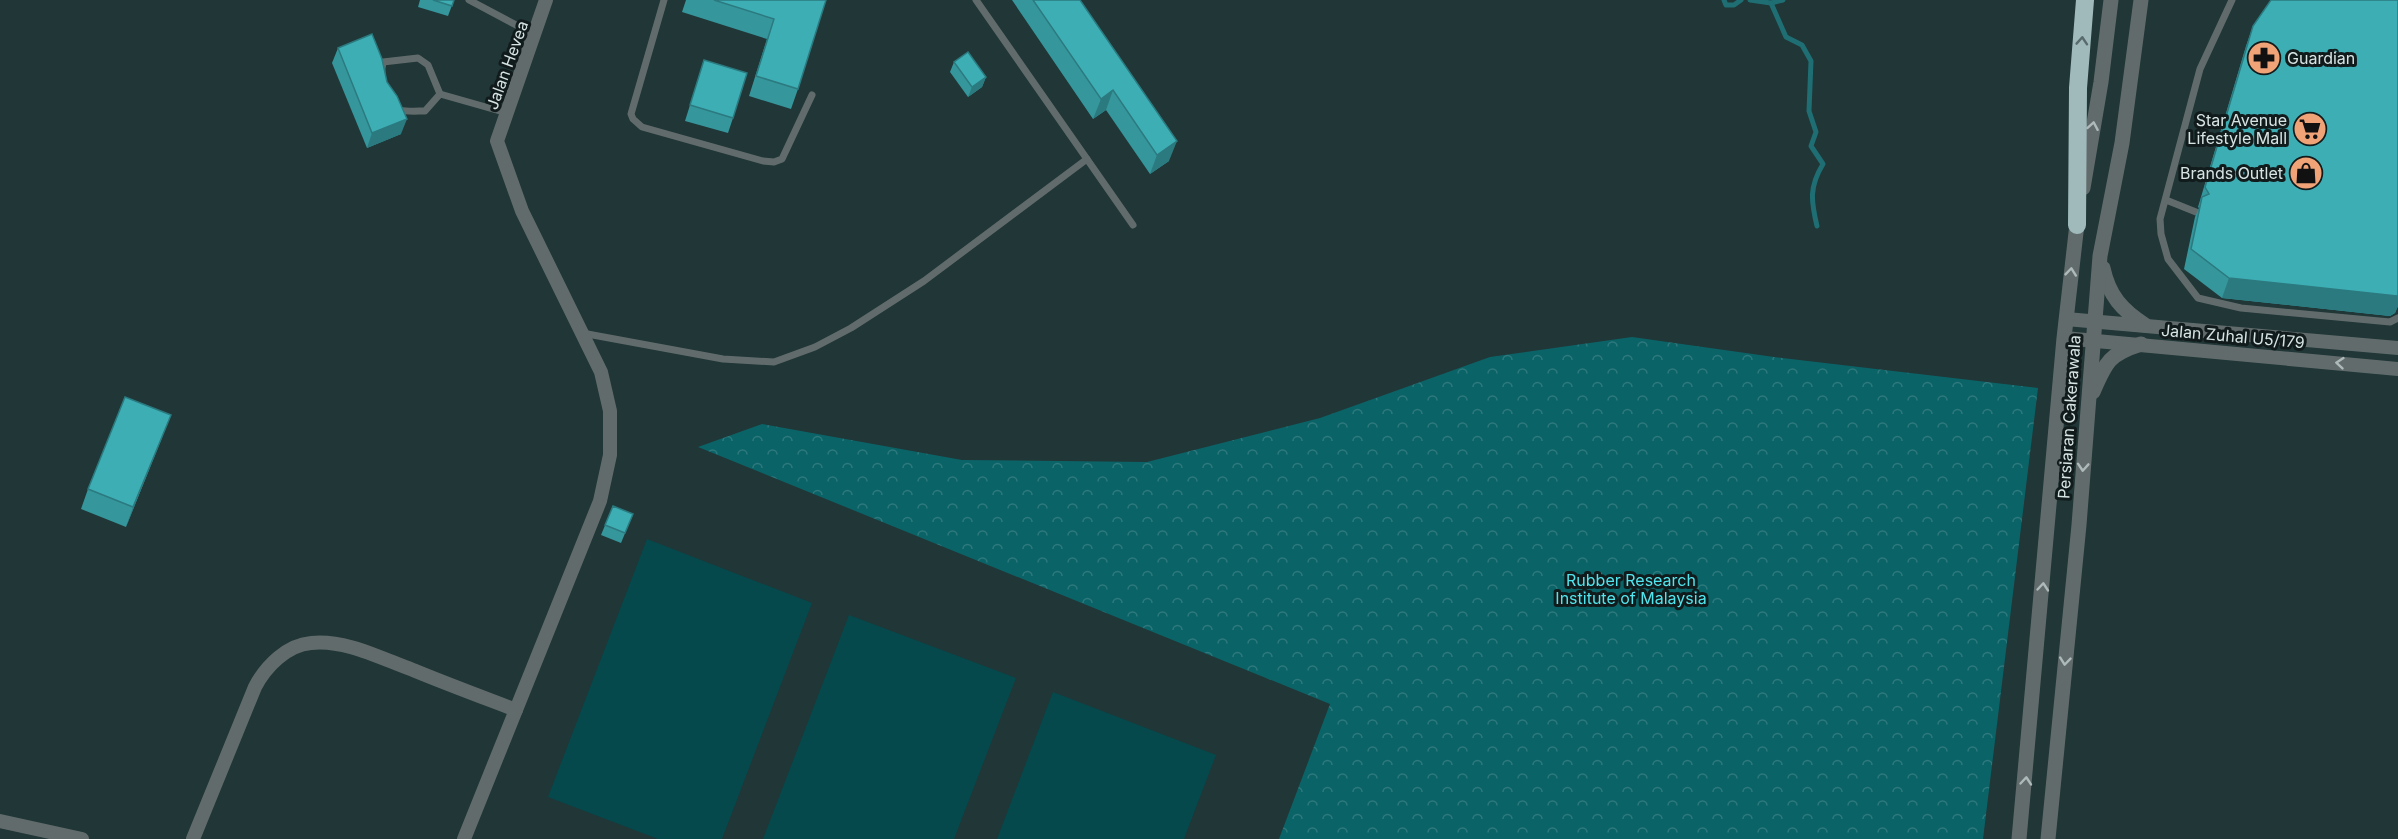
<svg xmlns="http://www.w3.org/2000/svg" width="2398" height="839" viewBox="0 0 2398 839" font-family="Inter,sans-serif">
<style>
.forest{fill:url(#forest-crowns)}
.green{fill:#05494c}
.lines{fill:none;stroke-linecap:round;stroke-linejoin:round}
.stream{stroke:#1e6e73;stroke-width:5}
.service{stroke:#616b6c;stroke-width:7}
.minor{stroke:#616b6c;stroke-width:14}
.tertiary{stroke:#616b6c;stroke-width:15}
.motorway{stroke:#a0babb;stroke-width:18}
.wall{fill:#35969c}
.shaded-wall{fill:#2b7a7f}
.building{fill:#3eaeb5;stroke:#2b7a7f;stroke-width:1.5}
.oneway{stroke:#596a6c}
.oneway2{stroke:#aebaba}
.labels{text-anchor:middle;stroke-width:6;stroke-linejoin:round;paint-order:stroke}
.poi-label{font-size:16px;fill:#d7e4e4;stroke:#121b1c;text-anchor:end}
.street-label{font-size:16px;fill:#d7e4e4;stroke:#121b1c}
.park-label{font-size:16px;fill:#51e5ed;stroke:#121b1c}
</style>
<defs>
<pattern id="forest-crowns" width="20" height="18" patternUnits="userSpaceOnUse" patternTransform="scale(1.5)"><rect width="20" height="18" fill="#0a6367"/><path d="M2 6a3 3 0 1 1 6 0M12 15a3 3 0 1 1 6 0" fill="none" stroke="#2d797d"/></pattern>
</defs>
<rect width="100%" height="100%" fill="#203637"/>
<path class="forest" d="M 1632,337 L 1774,357 L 2038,388 L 1983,839 L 1279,839 L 1330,704 L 698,447 L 762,424 L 962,460 L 1147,462 L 1320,418 L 1490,357 Z"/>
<g class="green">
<path d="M 647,539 L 812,603 L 722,839 L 658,839 L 548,797 Z"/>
<path d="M 849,615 L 1016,678 L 954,839 L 763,839 Z"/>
<path d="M 1053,692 L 1216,755 L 1184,839 L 997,839 Z"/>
</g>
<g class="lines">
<g class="stream">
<path d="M 1724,0 L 1726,5 L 1734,5 L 1741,0"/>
<path d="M 1750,0 L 1771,3 L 1783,0"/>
<path d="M 1771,3 L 1786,37 L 1802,45 L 1811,61 L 1809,111 L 1816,132 L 1811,146 L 1823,164 C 1809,187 1811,201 1817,226"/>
</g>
<g class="service">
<path d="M 469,0 L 535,35"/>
<path d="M 664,0 L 631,114 L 633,119 L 642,127 L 763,161 L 774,162 L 782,159 L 812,95"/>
<path d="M 976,0 L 1133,225"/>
<path d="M 2232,0 L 2200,69 L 2160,219 L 2161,234 L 2168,259 L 2198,298 L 2241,308 L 2390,322 L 2398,318"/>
<path d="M 418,58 L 428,65 L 440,94 L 425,111 C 418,111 407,112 400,110 C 383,103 380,76 383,62 Z"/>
<path d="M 440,94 L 507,113"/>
<path d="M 2166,200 L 2196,212"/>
<path d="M 582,333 L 723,359 L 774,362 L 815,347 L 851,328 L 924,281 L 1087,159"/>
</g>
<g class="minor">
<path d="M 2066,319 L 2398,348"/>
<path d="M 2064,338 L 2398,369"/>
<path d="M 0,821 L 82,839"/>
<path d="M 193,839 L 255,687 C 266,666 287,645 311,643 C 345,639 382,659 413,670 C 447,684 482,697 516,710"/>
<path d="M 464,839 L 600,501 L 610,455 L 610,411 L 601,372 L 522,211 L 497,141 L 546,0"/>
</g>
<g class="tertiary">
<path d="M 2083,188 L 2101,82 L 2111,0"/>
<path d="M 2103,268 C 2109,296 2122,310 2145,325"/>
<path d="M 2093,392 C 2106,362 2109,354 2141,344"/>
<path d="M 2019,839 L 2064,338 L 2078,215"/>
<path d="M 2048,839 L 2079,525 L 2100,256 L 2122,143 L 2141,0"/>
</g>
<path class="motorway" d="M 2077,225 L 2078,88 L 2085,0"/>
</g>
<g class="wall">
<path d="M 420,0 L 454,0 L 448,16 L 418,7 Z"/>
<path d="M 686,0 L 826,0 L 798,89 L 791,109 L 749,96 L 767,39 L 682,12 Z"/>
<path d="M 1012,0 L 1080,0 L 1169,161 L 1150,174 L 1106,110 L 1093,119 Z"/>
<path d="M 2398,0 L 2398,306 L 2395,313 L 2390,316 L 2222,298 L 2184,269 L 2195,217 L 2199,208 L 2198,207 L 2246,46 L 2253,26 Z"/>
<path d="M 338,48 L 387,82 L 401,134 L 367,148 L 332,63 Z"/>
<path d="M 704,60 L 733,118 L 728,133 L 685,121 Z"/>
<path d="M 954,62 L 986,77 L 982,87 L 968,97 L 950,72 Z"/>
<path d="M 163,435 L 126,527 L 81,509 L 88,489 Z"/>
<path d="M 613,506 L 633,514 L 621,543 L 601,535 Z"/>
</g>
<g class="shaded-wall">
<path d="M 986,77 L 982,87 L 968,97 L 972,87 Z"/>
<path d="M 1113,90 L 1106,110 L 1093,119 L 1101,99 Z"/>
<path d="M 407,119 L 401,134 L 367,148 L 372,133 Z"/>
<path d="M 1177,141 L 1169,161 L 1150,174 L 1157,155 Z"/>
<path d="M 2229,278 L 2398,295 L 2398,306 L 2395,313 L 2390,316 L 2222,298 Z"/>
<path d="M 171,415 L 163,435 L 126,527 L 133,507 Z"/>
</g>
<g class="building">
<path d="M 433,0 L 454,0 L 452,6 Z"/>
<path d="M 714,0 L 826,0 L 798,89 L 756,76 L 774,19 Z"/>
<path d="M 1033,0 L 1080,0 L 1177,141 L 1157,155 L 1113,90 L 1101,99 Z"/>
<path d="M 2271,0 L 2398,0 L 2398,295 L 2397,296 L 2229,278 L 2191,249 L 2202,197 L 2209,194 L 2205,187 L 2253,26 Z"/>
<path d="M 372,34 L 382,59 L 387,82 L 397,96 L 407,119 L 372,133 L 338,48 Z"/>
<path d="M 968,52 L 986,77 L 972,87 L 954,62 Z"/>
<path d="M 704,60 L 747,73 L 733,118 L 690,105 Z"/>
<path d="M 125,397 L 171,415 L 133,507 L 88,489 Z"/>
<path d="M 613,506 L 633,514 L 625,533 L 605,525 Z"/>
</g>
<defs><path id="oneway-chevron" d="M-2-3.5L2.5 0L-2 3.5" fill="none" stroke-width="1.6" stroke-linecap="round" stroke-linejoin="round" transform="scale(1.5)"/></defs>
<use class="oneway" href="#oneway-chevron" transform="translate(2082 41) rotate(-86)"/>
<g class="oneway2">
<use href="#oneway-chevron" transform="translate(2093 126) rotate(-80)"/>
<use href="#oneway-chevron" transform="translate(2071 272) rotate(-84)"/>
<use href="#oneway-chevron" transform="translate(2340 363) rotate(-175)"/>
<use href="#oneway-chevron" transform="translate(2083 467) rotate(94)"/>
<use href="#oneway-chevron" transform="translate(2043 587) rotate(-85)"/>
<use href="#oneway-chevron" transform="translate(2065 661) rotate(96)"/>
<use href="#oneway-chevron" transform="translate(2026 781) rotate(-85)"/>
</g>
<defs>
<g id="pharmacy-disc" transform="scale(1.725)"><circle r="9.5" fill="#efa377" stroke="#121b1c"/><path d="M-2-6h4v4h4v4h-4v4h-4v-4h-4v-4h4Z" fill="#111"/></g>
<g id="supermarket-disc" transform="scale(1.725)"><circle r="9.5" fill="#efa377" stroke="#121b1c"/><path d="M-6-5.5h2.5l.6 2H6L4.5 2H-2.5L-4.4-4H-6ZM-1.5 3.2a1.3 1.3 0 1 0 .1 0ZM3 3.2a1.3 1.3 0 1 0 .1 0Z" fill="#111"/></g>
<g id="shop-disc" transform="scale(1.725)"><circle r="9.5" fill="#efa377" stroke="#121b1c"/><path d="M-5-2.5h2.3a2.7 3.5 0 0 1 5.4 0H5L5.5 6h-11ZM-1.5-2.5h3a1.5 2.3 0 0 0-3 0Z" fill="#111"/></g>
</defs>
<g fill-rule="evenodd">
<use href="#pharmacy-disc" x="2264" y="58"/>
<use href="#supermarket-disc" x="2310" y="129"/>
<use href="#shop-disc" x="2306" y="173"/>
</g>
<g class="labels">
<g class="poi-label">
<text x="2287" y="64" text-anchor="start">Guardian</text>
<text x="2287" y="126">Star Avenue<tspan x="2287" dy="18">Lifestyle Mall</tspan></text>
<text x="2283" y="179">Brands Outlet</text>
</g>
<g class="street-label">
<text transform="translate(507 65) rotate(-70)" y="6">Jalan Hevea</text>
<text transform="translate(2233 336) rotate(5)" y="6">Jalan Zuhal U5/179</text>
<text transform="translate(2069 417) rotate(-86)" y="6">Persiaran Cakerawala</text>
</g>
<g class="park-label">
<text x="1631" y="586">Rubber Research<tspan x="1631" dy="18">Institute of Malaysia</tspan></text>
</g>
</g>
</svg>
